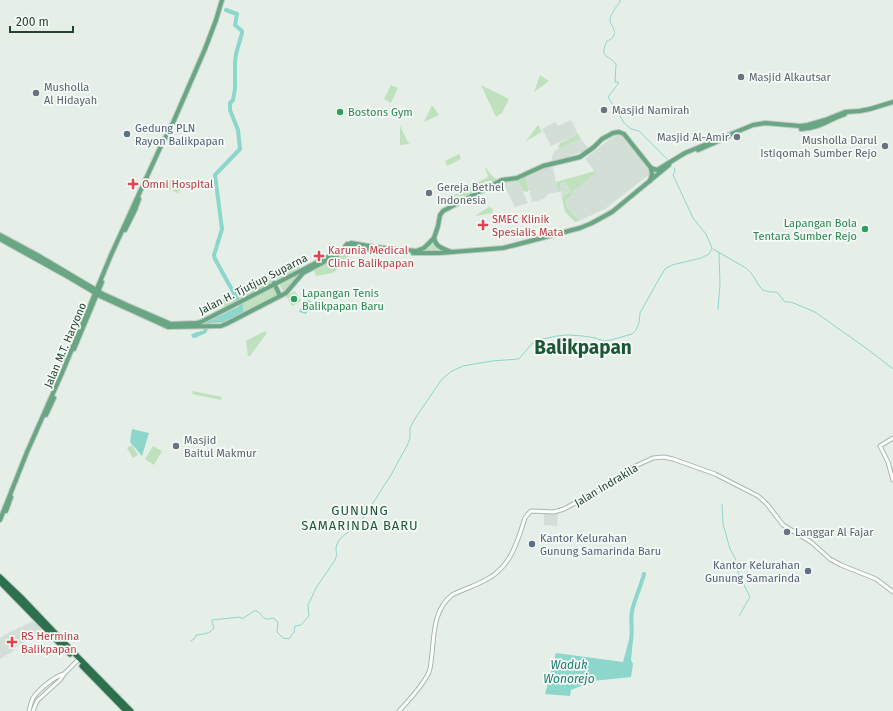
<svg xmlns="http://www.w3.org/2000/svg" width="893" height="711" viewBox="0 0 893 711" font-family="'Fira Sans',sans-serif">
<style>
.built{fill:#d3dfd6}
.green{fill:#bfe1be}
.water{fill:#8cd6cb}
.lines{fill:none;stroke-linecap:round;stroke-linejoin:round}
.stream{stroke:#8cd6cb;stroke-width:1}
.river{stroke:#8cd6cb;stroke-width:4}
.minor-casing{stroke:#a7b8ad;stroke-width:5}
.major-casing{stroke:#c1cac5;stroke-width:6}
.highway-casing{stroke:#c1cac5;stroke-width:7}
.minor{stroke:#fff;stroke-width:3}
.major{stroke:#68a684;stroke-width:4}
.highway{stroke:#2d704e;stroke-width:5}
.worship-dot{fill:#6b7280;stroke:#f6fbf7;stroke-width:1.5}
.leisure-dot{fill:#2e9e5b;stroke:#f6fbf7;stroke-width:1.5}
.service-dot{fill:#5c6f8a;stroke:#f6fbf7;stroke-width:1.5}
.health-dot{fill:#e0444e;stroke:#f6fbf7;stroke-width:1.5}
.labels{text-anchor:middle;stroke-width:3.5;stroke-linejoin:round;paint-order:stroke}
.worship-label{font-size:11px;fill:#5b616d;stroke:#f6fbf7;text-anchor:start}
.leisure-label{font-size:11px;fill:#27864d;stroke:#f6fbf7;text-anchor:start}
.service-label{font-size:11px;fill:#4e5e75;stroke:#f6fbf7;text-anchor:start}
.health-label{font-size:11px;fill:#be3a42;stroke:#f6fbf7;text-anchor:start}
.street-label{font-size:11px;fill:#234230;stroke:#f6fbf7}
.water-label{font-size:12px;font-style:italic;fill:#197c6f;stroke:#f6fbf7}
.quarter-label{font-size:13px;letter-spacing:1px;fill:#1d5637;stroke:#f6fbf7}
.town-label{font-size:19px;font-weight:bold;fill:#1d5637;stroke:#f6fbf7}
</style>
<rect width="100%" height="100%" fill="#e5efe8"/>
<g class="built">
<path d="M 571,120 L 578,134 L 551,146 L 542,129 L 555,122 L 558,126 Z"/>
<path d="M 616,134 L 619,134 L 624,135 L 651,169 L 650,174 L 605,209 L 579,221 L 567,207 L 565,201 L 573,196 L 571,193 L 596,173 L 585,159 Z"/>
<path d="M 581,139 L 588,148 L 585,150 L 579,153 L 568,157 L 551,161 L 554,151 Z"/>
<path d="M 553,167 L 558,192 L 548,194 L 544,199 L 532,202 L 526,177 L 543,169 Z"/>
<path d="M 518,180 L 528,203 L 515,207 L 503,183 Z"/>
<path d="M 565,182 L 570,192 L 562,198 L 560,184 Z"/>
<path d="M 544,512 L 558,513 L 557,526 L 544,525 Z"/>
<path d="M 33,621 L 45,631 L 17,646 L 12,652 L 0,659 L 0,638 L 8,633 Z"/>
</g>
<g class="green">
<path d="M 540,75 L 549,81 L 534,92 Z"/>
<path d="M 391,85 L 398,88 L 391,103 L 384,99 Z"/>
<path d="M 481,85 L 509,99 L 502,113 L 496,117 Z"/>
<path d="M 432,105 L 439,115 L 424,122 Z"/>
<path d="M 538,125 L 542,132 L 526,141 Z"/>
<path d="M 400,126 L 409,144 L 400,145 Z"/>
<path d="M 578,134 L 581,139 L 558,149 L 560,143 Z"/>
<path d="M 459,154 L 461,159 L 447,166 L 445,161 Z"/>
<path d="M 485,167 L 494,178 L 499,180 L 460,202 L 454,199 L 454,195 L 488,177 Z"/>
<path d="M 595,171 L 596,173 L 571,193 L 573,195 L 565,201 L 567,207 L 579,221 L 575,222 L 565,212 L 562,198 L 570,191 L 565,182 L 560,184 L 561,191 L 558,192 L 556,182 Z"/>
<path d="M 526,177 L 529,190 L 527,192 L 523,191 L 518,180 Z"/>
<path d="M 168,179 L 182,185 L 178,193 L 164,187 Z"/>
<path d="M 489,207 L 493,209 L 493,210 L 492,213 C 487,214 482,215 476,216 L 476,215 Z"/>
<path d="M 434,239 L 435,242 L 449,251 L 419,251 Z"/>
<path d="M 348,254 L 351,260 L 342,265 L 333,273 L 316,276 L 314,270 L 341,255 Z"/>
<path d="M 297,261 L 301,269 L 278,280 L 274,272 Z"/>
<path d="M 303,271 L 284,294 L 279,283 Z"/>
<path d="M 269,275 L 273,283 L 239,300 L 235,292 Z"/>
<path d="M 275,286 L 279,295 L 226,323 L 201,324 Z"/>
<path d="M 295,291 L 301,301 L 292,306 L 286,296 Z"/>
<path d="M 232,294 L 236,302 L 224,307 L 220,300 Z"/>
<path d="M 265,331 L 267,333 L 250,356 L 248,356 L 246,341 Z"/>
<path d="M 193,391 L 222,397 L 221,400 L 192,394 Z"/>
<path d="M 132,445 L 138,455 L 133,458 L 127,448 Z"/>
<path d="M 153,446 L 162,451 L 154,465 L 145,459 Z"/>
</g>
<g class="water">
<path d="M 305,300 L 311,301 L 311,306 L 306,314 L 299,312 Z"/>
<path d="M 243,305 L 243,313 L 226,322 L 205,323 Z"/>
<path d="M 201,331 L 206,331 L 206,333 L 195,338 L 193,338 L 191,335 L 194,333 Z"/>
<path d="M 132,429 L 149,433 L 142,456 L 130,442 Z"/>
<path d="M 632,635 L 633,640 L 631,660 L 633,664 L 631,677 L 593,681 L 571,690 L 570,696 L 545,694 L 556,653 L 623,662 L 629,640 Z"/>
</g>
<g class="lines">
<g class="stream">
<path d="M 620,0 C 620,5 615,7 613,12 C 611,15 610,18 610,22 C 615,30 618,36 607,41 C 599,59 607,53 616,64 L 615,82 L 618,82 L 618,84 L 608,97 L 624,123 L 631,129 L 639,131 L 667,159"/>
<path d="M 713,249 L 746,268 L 752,274 L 760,287 L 763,290 L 770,292 L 777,292 L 785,302 L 791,302 L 815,312 L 870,351 L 893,369"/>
<path d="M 718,309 L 720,284 L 719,253"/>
<path d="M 722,504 L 723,524 L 730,549 L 735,558 L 739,575 L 750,597 L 739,616"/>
<path d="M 191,641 L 194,639 L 196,635 C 203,634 210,634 214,628 L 212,622 L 212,620 L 240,617 L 242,619 L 254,611 L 257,611 C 265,617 262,621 273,618 L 278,622 L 277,632 L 283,638 L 289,639 L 294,632 L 295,626 L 301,625 L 309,616 L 308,605 L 310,601 L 316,588 L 335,560 C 338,552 336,554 336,548 C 337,537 351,531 358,526 L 391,475 L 399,460 L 407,446 L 410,438 L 410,428 L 416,417 L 442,379 L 452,371 L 463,366 L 492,361 L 519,359 L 534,341 L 542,339 L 557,336 L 568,335 L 583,336 L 595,338 L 604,341 L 611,340 L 632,334 L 636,330 L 639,323 L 640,313 L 659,279 L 665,269 L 672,265 L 701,258 L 709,254 L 712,248 L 706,234 L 693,218 L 673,175 L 675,171 L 674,168"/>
</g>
<g class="river">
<path d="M 226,10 L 237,14 L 235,25 L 242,31 L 242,33 L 236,54 L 235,62 L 235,89 L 233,100 L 230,103 L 230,110 L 238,130 L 240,149 L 215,175 L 222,229 L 214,255 L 215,259 L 241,306"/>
<path d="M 205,331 L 208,323"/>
<path d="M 631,640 C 633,630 630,621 632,611 C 635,598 641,586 644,574"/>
</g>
<g class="minor-casing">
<g id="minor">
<path d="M 893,438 L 880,446 L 888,462 L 893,480"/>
<path d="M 29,711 C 30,707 31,702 33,698 C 38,690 55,676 64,674"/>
<path d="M 33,711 L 37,701 L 60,680 L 64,674 L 77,661"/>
<path d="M 399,711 C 409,700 423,686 429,672 C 431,667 431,660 432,654 C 434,633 434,609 452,595 C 464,589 478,585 489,578 C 511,566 518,540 525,518 L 528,514 L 531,511 L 554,512 L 564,509 L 608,485 L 627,470 L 653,458 L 664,457 L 673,459 L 715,474 L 758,496 L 767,504 L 783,525 L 811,542 L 830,559 L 841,565 L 876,579 L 893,592"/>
</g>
</g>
<g class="major-casing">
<g id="major">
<path d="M 801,129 C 820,128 828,120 845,114"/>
<path d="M 698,150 L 728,137"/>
<path d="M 650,181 L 652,174 L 651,168"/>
<path d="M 125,230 L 135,210 L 139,199"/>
<path d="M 0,235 L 39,256 L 103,294 L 127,305 L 171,324 L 197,323 L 201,322 L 343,249 L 347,244 L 352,244 L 354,248 L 352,251 L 341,253 L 303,273 L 286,293 L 226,324 L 221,326 L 168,327 L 102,297 L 70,278 L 0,239"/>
<path d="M 434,238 C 436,248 443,248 451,252"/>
<path d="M 351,243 L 375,247 L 416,251 L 424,248 L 434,238 L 438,226 L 440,215 L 443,211 L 502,180 L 517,178 L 543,166 L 580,157 L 594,147 L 602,139 L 613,133 L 619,132 L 624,134 L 651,168 L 657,170 L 685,153 L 753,125 L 765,123 L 800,126 L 808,125 L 825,120 L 845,112 L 860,111 L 870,109 L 893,102"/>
<path d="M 353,250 L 355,249 L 362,249 L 402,252"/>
<path d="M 413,253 L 439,253 L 503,248 L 515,245 L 580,228 L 592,223 L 612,212 L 669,165"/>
<path d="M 274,283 L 280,296"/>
<path d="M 74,349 L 102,282"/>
<path d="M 46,415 L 54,398"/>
<path d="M 6,511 L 11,497"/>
<path d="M 0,520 L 27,452 L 62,373 L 111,255 L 160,148 L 172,125 L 205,49 L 216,20 L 222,0"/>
</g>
</g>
<g class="highway-casing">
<g id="highway">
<path d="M 0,577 L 21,597 L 78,657 L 131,711"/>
<path d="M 0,582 L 48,631"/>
<path d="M 56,640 L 70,654"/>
<path d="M 82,666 L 126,711"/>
</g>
</g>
<use href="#minor" class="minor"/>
<use href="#major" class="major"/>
<use href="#highway" class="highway"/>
</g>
<g class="worship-dot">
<circle cx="741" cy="77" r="4"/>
<circle cx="36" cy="93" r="4"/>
<circle cx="604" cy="110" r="4"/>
<circle cx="737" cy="137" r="4"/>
<circle cx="885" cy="146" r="4"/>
<circle cx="429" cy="193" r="4"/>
<circle cx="176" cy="446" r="4"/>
<circle cx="787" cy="532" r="4"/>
</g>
<g class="leisure-dot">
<circle cx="340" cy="112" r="4"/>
<circle cx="865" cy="229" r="4"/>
<circle cx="294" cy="299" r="4"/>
</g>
<g class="service-dot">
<circle cx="127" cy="134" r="4"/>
<circle cx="532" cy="544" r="4"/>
<circle cx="808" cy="571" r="4"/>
</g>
<g class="health-dot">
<path d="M131 178h4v4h4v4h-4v4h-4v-4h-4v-4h4z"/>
<path d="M481 219h4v4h4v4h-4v4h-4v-4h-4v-4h4z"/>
<path d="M317 250h4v4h4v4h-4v4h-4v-4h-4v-4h4z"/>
<path d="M10 636h4v4h4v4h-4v4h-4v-4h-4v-4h4z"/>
</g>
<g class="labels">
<g class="worship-label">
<text x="749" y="81">Masjid Alkautsar</text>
<text x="44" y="91">Musholla<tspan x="44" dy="13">Al Hidayah</tspan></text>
<text x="612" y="114">Masjid Namirah</text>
<text x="729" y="141" text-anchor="end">Masjid Al-Amir</text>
<text x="877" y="144" text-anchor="end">Musholla Darul<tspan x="877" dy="13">Istiqomah Sumber Rejo</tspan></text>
<text x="437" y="191">Gereja Bethel<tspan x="437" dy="13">Indonesia</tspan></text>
<text x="184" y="444">Masjid<tspan x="184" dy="13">Baitul Makmur</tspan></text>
<text x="795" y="536">Langgar Al Fajar</text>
</g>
<g class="leisure-label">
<text x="348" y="116">Bostons Gym</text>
<text x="857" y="227" text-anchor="end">Lapangan Bola<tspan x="857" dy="13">Tentara Sumber Rejo</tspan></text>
<text x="302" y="297">Lapangan Tenis<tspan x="302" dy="13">Balikpapan Baru</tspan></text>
</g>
<g class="service-label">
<text x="135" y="132">Gedung PLN<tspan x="135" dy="13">Rayon Balikpapan</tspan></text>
<text x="540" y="542">Kantor Kelurahan<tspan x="540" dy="13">Gunung Samarinda Baru</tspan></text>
<text x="800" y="569" text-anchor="end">Kantor Kelurahan<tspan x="800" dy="13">Gunung Samarinda</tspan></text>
</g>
<g class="health-label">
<text x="142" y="188">Omni Hospital</text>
<text x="492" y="223">SMEC Klinik<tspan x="492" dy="13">Spesialis Mata</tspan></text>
<text x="328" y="254">Karunia Medical<tspan x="328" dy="13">Clinic Balikpapan</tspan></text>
<text x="21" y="640">RS Hermina<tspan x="21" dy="13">Balikpapan</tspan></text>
</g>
<g class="street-label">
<text transform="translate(253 284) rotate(-27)" y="4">Jalan H. Tjutjup Suparna</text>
<text transform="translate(65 345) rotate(-67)" y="4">Jalan M.T. Haryono</text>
<text transform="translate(606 485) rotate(-31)" y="4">Jalan Indrakila</text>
</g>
<g class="water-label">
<text x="569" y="669">Waduk<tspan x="569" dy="14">Wonorejo</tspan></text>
</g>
<g class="quarter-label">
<text x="360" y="515">GUNUNG<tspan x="360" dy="15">SAMARINDA BARU</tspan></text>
</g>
<g class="town-label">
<text x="583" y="354">Balikpapan</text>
</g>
</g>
<path d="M10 26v6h63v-6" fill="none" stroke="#234230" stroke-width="2"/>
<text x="16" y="26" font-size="12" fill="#234230" stroke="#f6fbf7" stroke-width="3" paint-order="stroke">200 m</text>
</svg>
